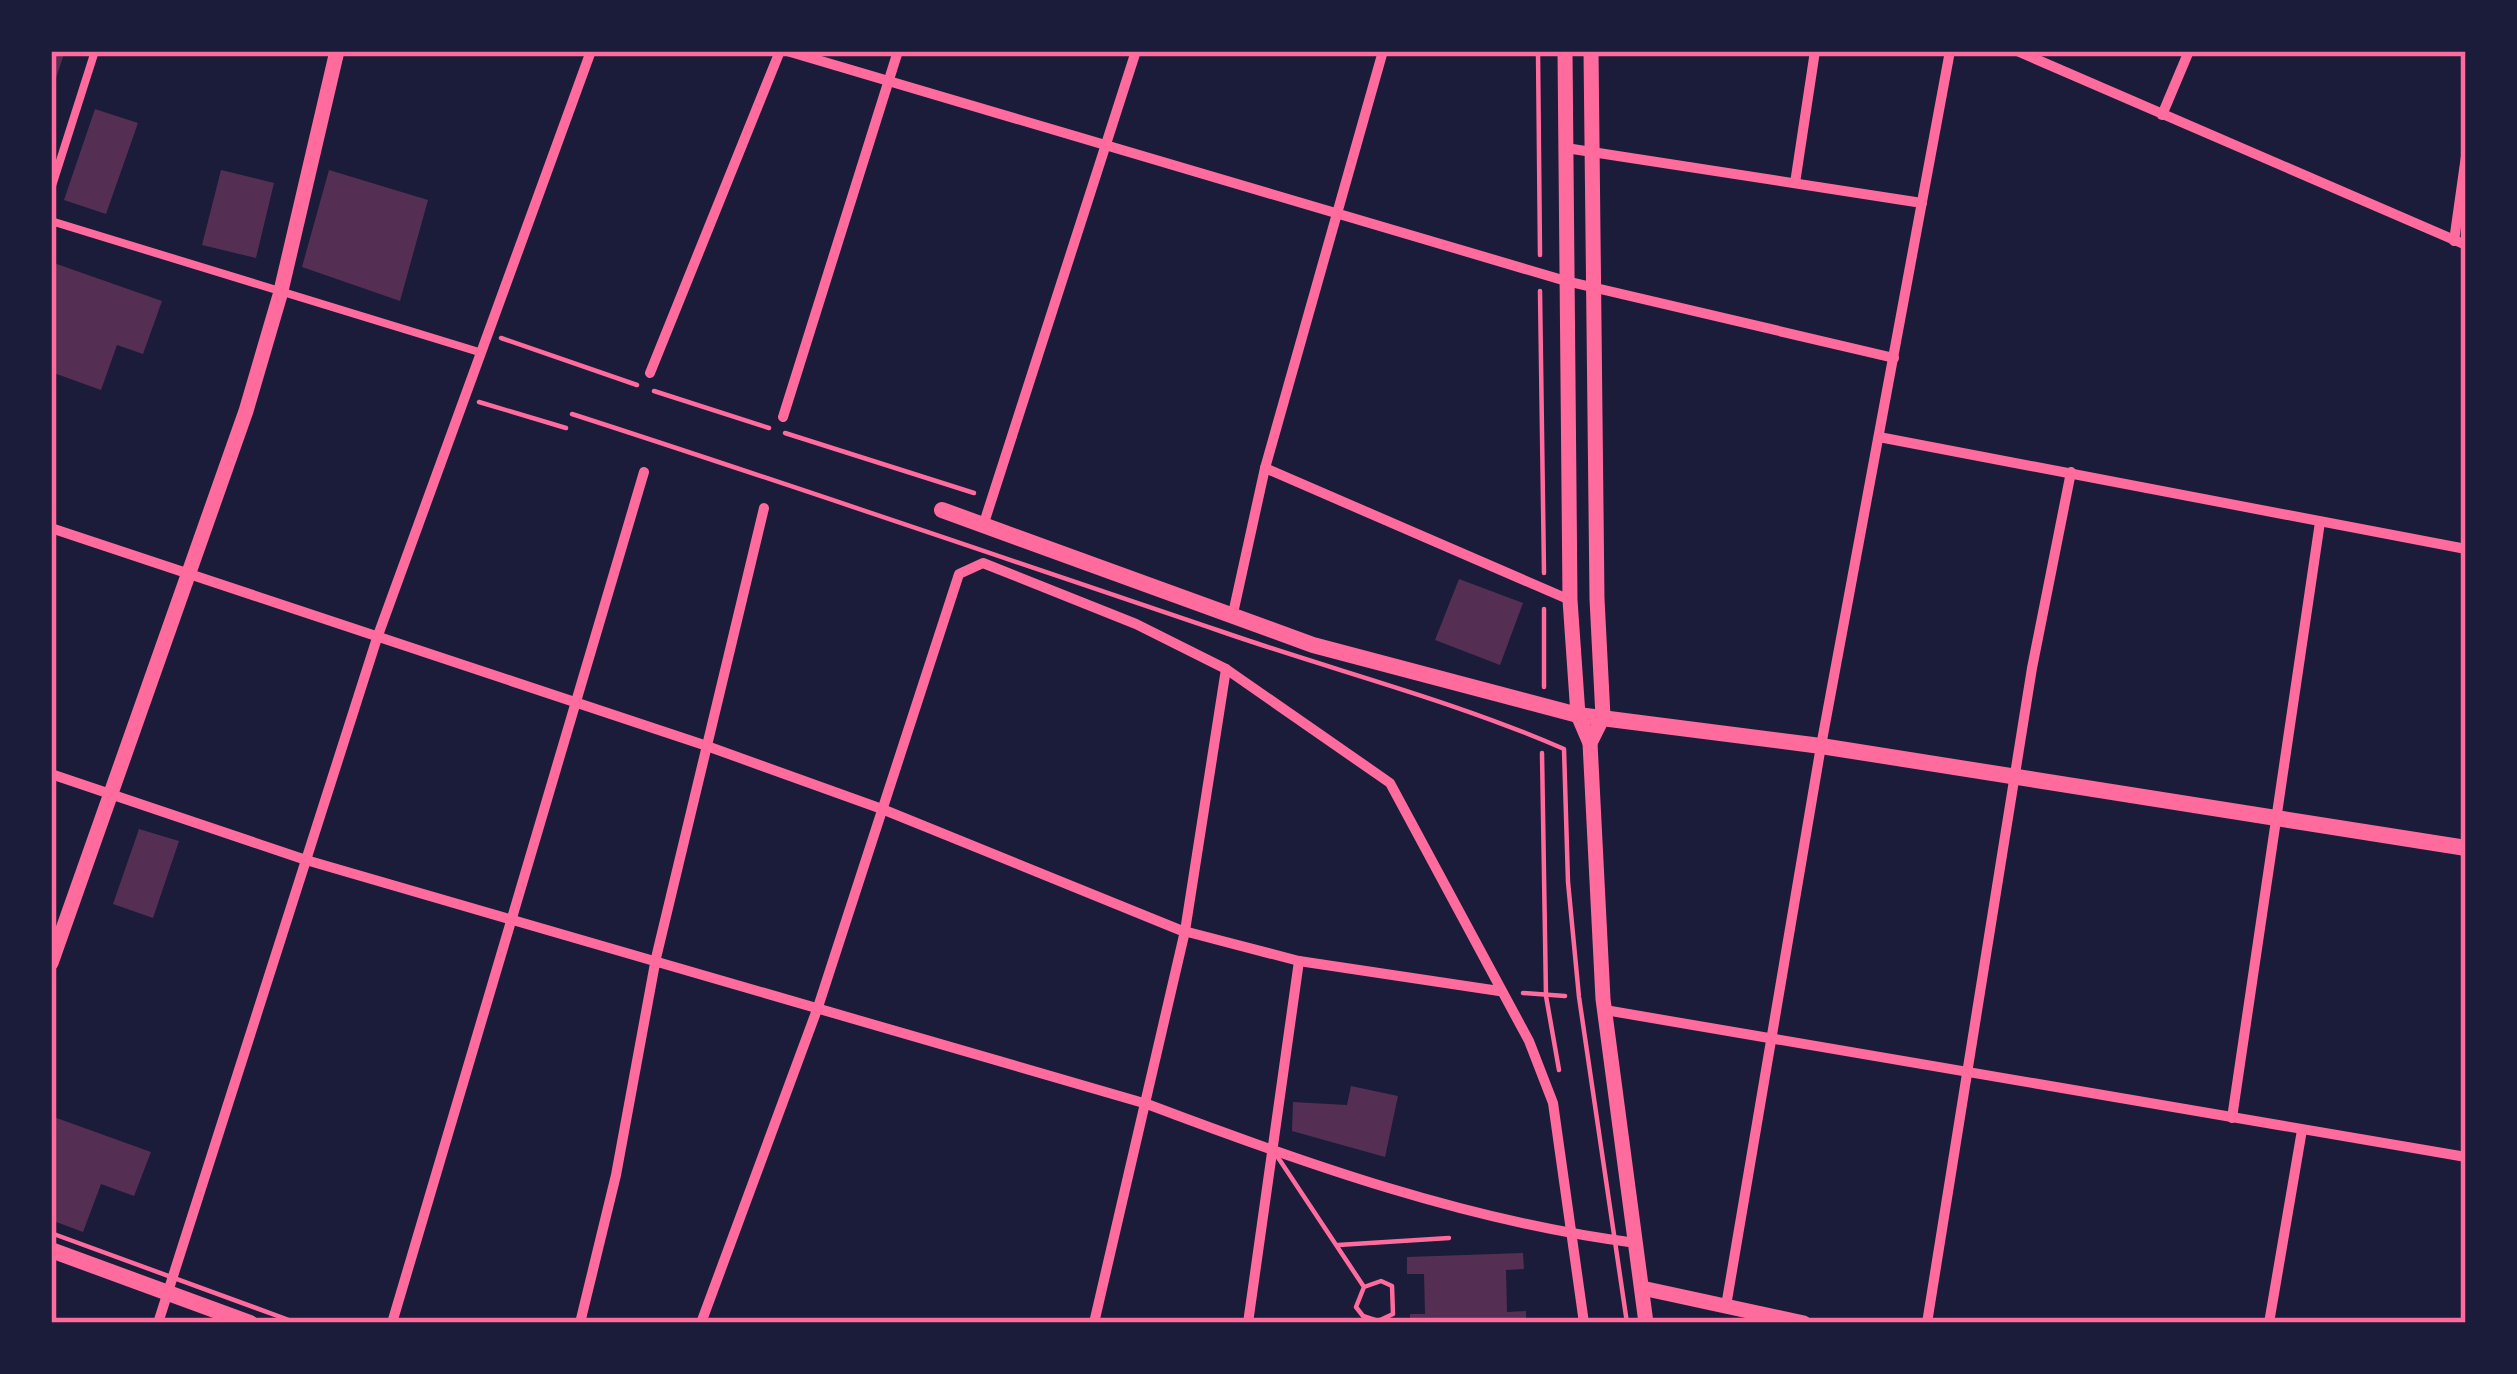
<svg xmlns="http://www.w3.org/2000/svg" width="2517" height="1374" viewBox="0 0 2517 1374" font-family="'Sofia Sans Condensed',sans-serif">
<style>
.building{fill:#542f53}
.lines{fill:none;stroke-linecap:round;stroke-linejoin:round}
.path{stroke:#ff6b9d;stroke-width:4.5}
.service{stroke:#ff6b9d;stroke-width:4.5}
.pedestrian{stroke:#ff6b9d;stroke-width:8}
.minor{stroke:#ff6b9d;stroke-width:10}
.secondary{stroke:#ff6b9d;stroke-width:15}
.primary{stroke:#ff6b9d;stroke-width:16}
.neatline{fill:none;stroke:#ff6b9d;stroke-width:4.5}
</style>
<rect width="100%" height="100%" fill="#1b1b3a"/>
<g class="building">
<path d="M 51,51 L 65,51 L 52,90 L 51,89 Z"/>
<path d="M 95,109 L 138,123 L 106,214 L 64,200 Z"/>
<path d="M 221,170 L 274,183 L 256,258 L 202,245 Z"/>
<path d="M 329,170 L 428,200 L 400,301 L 302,267 Z"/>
<path d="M 51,262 L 162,301 L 143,354 L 117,345 L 101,390 L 51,372 Z"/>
<path d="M 1459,579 L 1523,603 L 1500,665 L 1435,640 Z"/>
<path d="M 139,829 L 179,841 L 153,918 L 113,904 Z"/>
<path d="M 1351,1086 L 1398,1096 L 1385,1157 L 1292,1131 L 1293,1102 L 1347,1105 Z"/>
<path d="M 51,1116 L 151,1152 L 134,1196 L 101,1184 L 83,1232 L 51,1220 Z"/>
<path d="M 1523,1253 L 1524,1269 L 1506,1270 L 1507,1312 L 1526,1311 L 1526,1323 L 1410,1323 L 1410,1314 L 1425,1314 L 1424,1274 L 1407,1274 L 1407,1257 Z"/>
</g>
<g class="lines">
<g class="path">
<path d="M 1538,51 L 1540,255"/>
<path d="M 1540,291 L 1544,573"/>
<path d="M 501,338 L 637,385"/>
<path d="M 654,391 L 769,428"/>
<path d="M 479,402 L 566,428"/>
<path d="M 785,433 L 974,493"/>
<path d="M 1544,687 L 1544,609"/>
<path d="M 1542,753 L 1546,996 L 1559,1070"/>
<path d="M 1523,993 L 1565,996"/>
</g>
<g class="service">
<path d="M 572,414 C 789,484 1004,558 1220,631 C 1335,671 1452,700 1564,749 L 1568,882 L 1579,997 L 1627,1323"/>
<path d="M 1277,1156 L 1364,1287 L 1356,1307 L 1363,1316 L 1378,1321 L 1393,1314 L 1392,1286 L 1381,1281 L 1364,1287"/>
<path d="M 51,1233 L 297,1323"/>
<path d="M 1338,1245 L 1449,1238"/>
</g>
<g class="pedestrian">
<path d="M 51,189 L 95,51"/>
<path d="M 51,221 L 479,352"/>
</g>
<g class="minor">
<path d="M 787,51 L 1566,281 L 1894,358"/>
<path d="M 2017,51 L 2466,245"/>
<path d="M 2162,115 L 2189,51"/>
<path d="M 1566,148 L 1922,203"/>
<path d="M 1795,183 L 1815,51"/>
<path d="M 2454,241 L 2466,156"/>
<path d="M 650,373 L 780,51"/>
<path d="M 783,417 L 898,51"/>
<path d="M 1879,437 L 2466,549"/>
<path d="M 1265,468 L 1570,600"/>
<path d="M 983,526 L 1136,51"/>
<path d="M 51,528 L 704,745 L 882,809 L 1180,930 L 1299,961 L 1499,991"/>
<path d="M 1232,618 L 1265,468 L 1383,51"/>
<path d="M 51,774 L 306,860 L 1147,1104 C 1303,1163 1470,1222 1636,1243"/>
<path d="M 1605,1010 L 2466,1157"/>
<path d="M 2232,1118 L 2320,522"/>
<path d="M 1726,1306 L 1821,746 L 1950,51"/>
<path d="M 158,1323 L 377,638 L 591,51"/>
<path d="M 392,1323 L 644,472"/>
<path d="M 580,1323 L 616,1175 L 656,958 L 764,508"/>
<path d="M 701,1323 L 818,1007 L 959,574 L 983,563 L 1136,624 L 1226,669 L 1390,783 L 1529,1041 L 1553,1103 L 1584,1323"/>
<path d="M 1094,1323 L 1185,931 L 1226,669"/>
<path d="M 1248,1323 L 1299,961"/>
<path d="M 1927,1323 L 2032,668 L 2071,472"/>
<path d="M 2269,1323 L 2302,1130"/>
</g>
<g class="secondary">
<path d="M 1565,51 L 1570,600 L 1578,715 L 1590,743 L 1603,999 L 1646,1323"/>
<path d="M 1590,743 L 1603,717 L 1597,599 L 1591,51"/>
<path d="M 51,963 L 246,411 L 280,295 L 337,51"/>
<path d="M 1642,1288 L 1804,1323"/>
</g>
<g class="primary">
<path d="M 942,510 L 1313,645 L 1578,715 L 1821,746 L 2466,848"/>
<path d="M 51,1250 L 250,1323"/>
</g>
</g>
<rect width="2517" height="1374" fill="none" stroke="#1b1b3a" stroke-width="108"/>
<rect x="54" y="54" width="2409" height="1266" class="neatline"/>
</svg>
